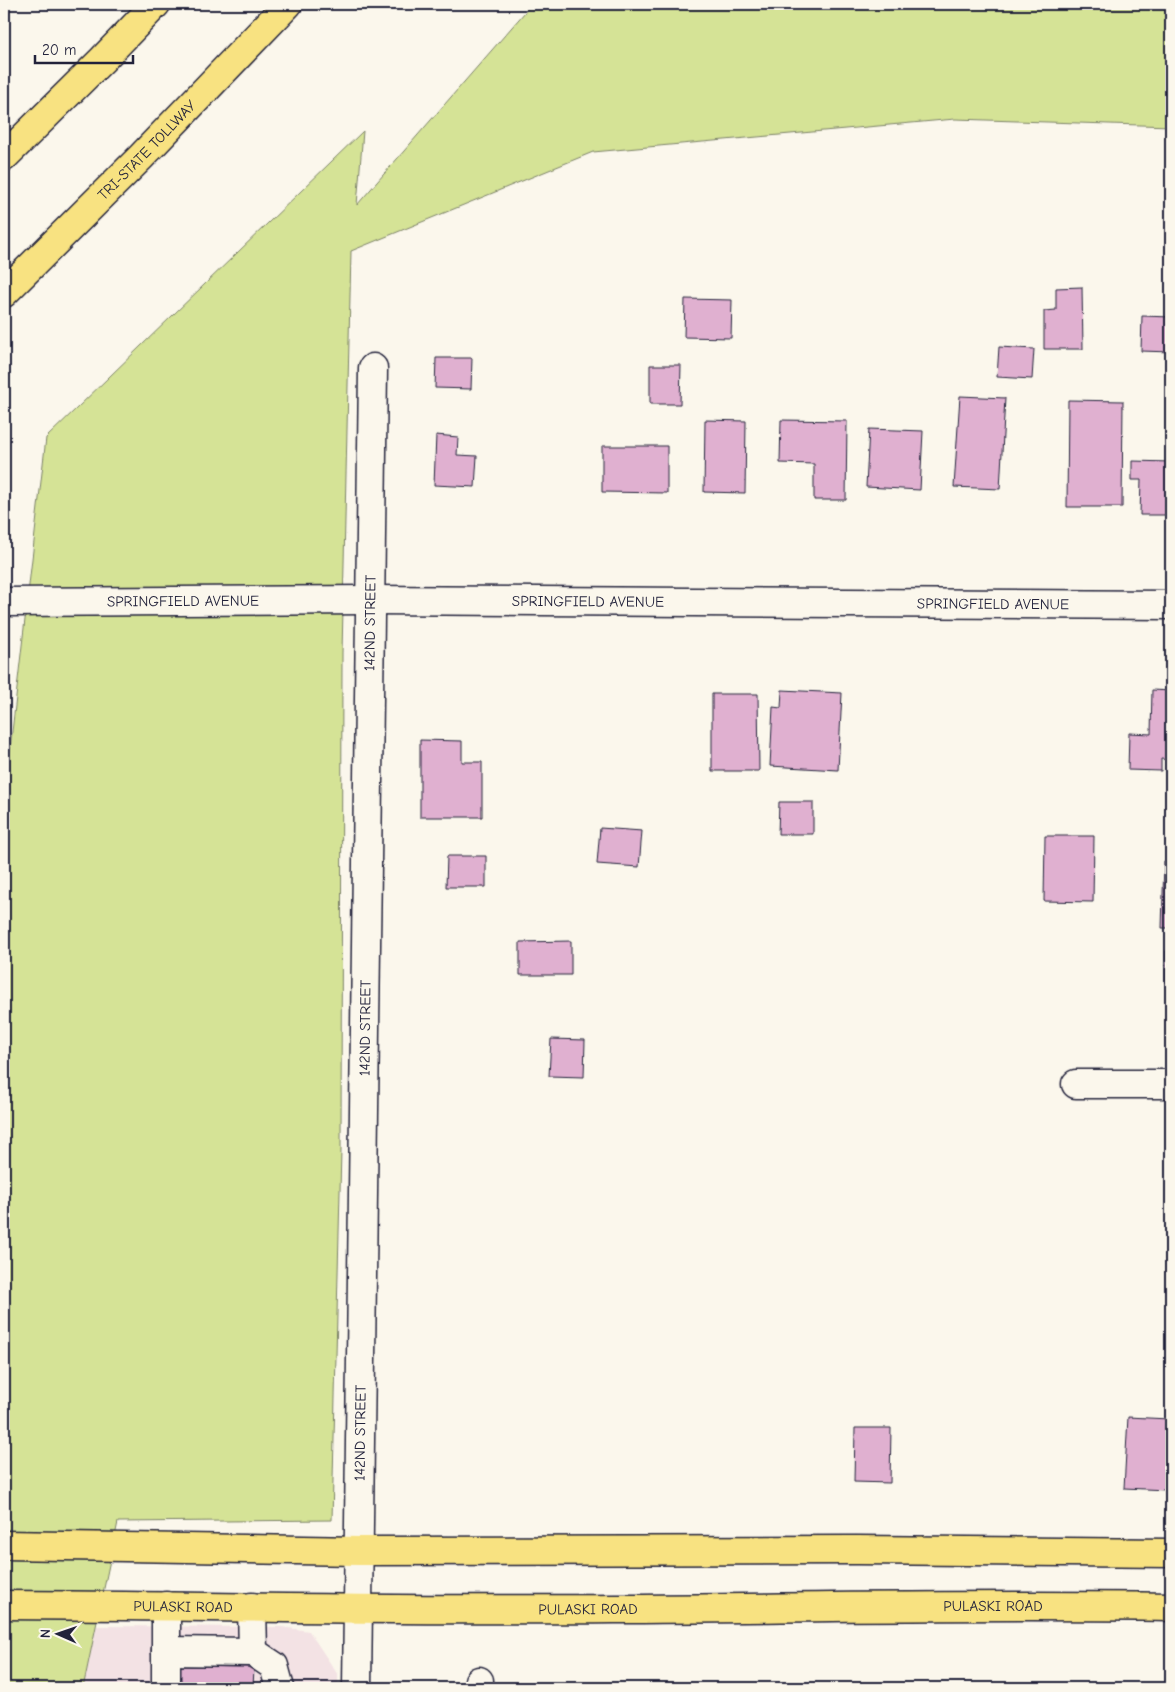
<svg xmlns="http://www.w3.org/2000/svg" width="1175" height="1692" viewBox="0 0 1175 1692" font-family="'Comic Neue',sans-serif">
<style>
.built{fill:#f3e2e4}
.green{fill:#d5e396;stroke:#7c8268}
.building{fill:#e0b0d0;stroke:#22223b}
.lines{fill:none;stroke-linecap:round;stroke-linejoin:round}
.minor-casing{stroke:#22223b;stroke-width:31}
.major-casing{stroke:#22223b;stroke-width:31}
.highway-casing{stroke:#22223b;stroke-width:31}
.minor{stroke:#fbf7ec;stroke-width:28}
.major{stroke:#f8e281;stroke-width:28}
.highway{stroke:#f8e281;stroke-width:28}
.labels{text-anchor:middle;stroke-width:4.5;stroke-linejoin:round;paint-order:stroke}
.street-label{font-size:15px;fill:#22223b;stroke:#fbf7ec}
</style>
<rect width="100%" height="100%" fill="#fbf7ec"/>
<filter id="ink" filterUnits="userSpaceOnUse"><feTurbulence type="fractalNoise" baseFrequency=".02" numOctaves="2"/><feDisplacementMap in="SourceGraphic" scale="10" xChannelSelector="R" yChannelSelector="G"/><feConvolveMatrix kernelMatrix="1 2 1 2 8 2 1 2 1" color-interpolation-filters="sRGB"/></filter>
<g filter="url(#ink)">
<path class="built" d="M 96,1626 L 281,1627 L 309,1631 L 338,1675 L 338,1688 L 83,1688 Z"/>
<path class="green" d="M 532,4 L 1171,4 L 1171,126 L 955,119 L 593,152 L 351,251 L 342,653 L 341,1150 L 332,1520 L 118,1522 L 83,1688 L 4,1688 L 4,801 L 46,438 L 363,131 L 357,205 Z"/>
<g class="building">
<path d="M 1082,287 L 1083,349 L 1044,349 L 1044,311 L 1056,310 L 1056,288 Z"/>
<path d="M 685,299 L 732,300 L 731,338 L 684,337 Z"/>
<path d="M 1142,316 L 1171,317 L 1171,352 L 1141,351 Z"/>
<path d="M 999,347 L 1034,349 L 1032,379 L 997,377 Z"/>
<path d="M 436,358 L 472,358 L 471,389 L 435,388 Z"/>
<path d="M 650,365 L 681,365 L 680,404 L 650,404 Z"/>
<path d="M 960,396 L 1005,398 L 1000,489 L 954,487 Z"/>
<path d="M 1068,400 L 1123,401 L 1122,507 L 1067,507 Z"/>
<path d="M 705,420 L 746,421 L 745,493 L 704,492 Z"/>
<path d="M 781,420 L 847,421 L 846,500 L 814,500 L 814,464 L 780,463 Z"/>
<path d="M 869,429 L 923,431 L 920,490 L 866,487 Z"/>
<path d="M 436,435 L 458,437 L 457,455 L 477,456 L 475,487 L 434,485 Z"/>
<path d="M 602,446 L 667,446 L 667,493 L 602,492 Z"/>
<path d="M 1132,461 L 1171,462 L 1171,515 L 1140,515 L 1141,480 L 1132,480 Z"/>
<path d="M 782,690 L 842,693 L 838,770 L 770,766 L 773,707 L 781,708 Z"/>
<path d="M 1152,690 L 1171,691 L 1171,760 L 1161,759 L 1161,771 L 1128,770 L 1129,733 L 1151,734 Z"/>
<path d="M 712,694 L 758,694 L 759,771 L 712,771 Z"/>
<path d="M 420,740 L 462,741 L 462,762 L 482,762 L 482,817 L 420,817 Z"/>
<path d="M 779,802 L 813,802 L 813,834 L 778,834 Z"/>
<path d="M 600,828 L 642,831 L 639,867 L 597,864 Z"/>
<path d="M 1045,836 L 1094,836 L 1093,902 L 1044,901 Z"/>
<path d="M 447,856 L 486,856 L 486,887 L 446,887 Z"/>
<path d="M 1164,861 L 1171,861 L 1171,928 L 1162,928 Z"/>
<path d="M 571,941 L 571,975 L 520,975 L 520,942 Z"/>
<rect x="1166" y="951" width="5" height="37"/>
<path d="M 551,1039 L 585,1040 L 584,1077 L 549,1076 Z"/>
<path d="M 1128,1417 L 1169,1419 L 1166,1490 L 1124,1488 Z"/>
<path d="M 855,1428 L 891,1428 L 890,1483 L 854,1482 Z"/>
<path d="M 179,1666 L 254,1667 L 253,1688 L 178,1688 Z"/>
</g>
<g class="lines">
<g class="minor-casing">
<g id="minor">
<path id="s1" d="M 4,602 L 370,600 L 1171,605"/>
<path d="M 1076,1084 L 1171,1084"/>
<path d="M 252,1607 L 253,1652"/>
<path d="M 166,1651 L 253,1652 L 274,1666 L 280,1688"/>
<path d="M 166,1688 L 166,1606"/>
<path id="s2" d="M 357,1688 L 373,368"/>
<path d="M 479,1688 L 479,1681"/>
</g>
</g>
<g class="major-casing">
<g id="major">
<path d="M 4,1545 L 359,1551 L 857,1550 L 1171,1553"/>
<path id="s3" d="M 4,1605 C 207,1606 411,1611 614,1609 C 800,1608 985,1604 1171,1607"/>
</g>
</g>
<g class="highway-casing">
<g id="highway">
<path d="M 4,157 L 102,60 L 156,4"/>
<path id="s4" d="M 4,293 L 141,157 L 288,4"/>
</g>
</g>
<use href="#minor" class="minor"/>
<use href="#major" class="major"/>
<use href="#highway" class="highway"/>
</g>
</g>
<g class="labels">
<g class="street-label">
<text dy="5" stroke="none"><textPath href="#s4" startOffset="202">TRI-STATE TOLLWAY</textPath></text>
<text dy="5" stroke="none"><textPath href="#s1" startOffset="179">SPRINGFIELD AVENUE</textPath></text>
<text dy="5" stroke="none"><textPath href="#s1" startOffset="584">SPRINGFIELD AVENUE</textPath></text>
<text dy="5" stroke="none"><textPath href="#s1" startOffset="989">SPRINGFIELD AVENUE</textPath></text>
<text dy="5" stroke="none"><textPath href="#s2" startOffset="1065">142ND STREET</textPath></text>
<text dy="5" stroke="none"><textPath href="#s2" startOffset="660">142ND STREET</textPath></text>
<text dy="5" stroke="none"><textPath href="#s2" startOffset="255">142ND STREET</textPath></text>
<text dy="5" stroke="none"><textPath href="#s3" startOffset="179">PULASKI ROAD</textPath></text>
<text dy="5" stroke="none"><textPath href="#s3" startOffset="989">PULASKI ROAD</textPath></text>
<text dy="5" stroke="none"><textPath href="#s3" startOffset="584">PULASKI ROAD</textPath></text>
</g>
</g>
<rect width="1175" height="1692" fill="none" stroke="#fbf7ec" stroke-width="20"/>
<rect x="10" y="10" width="1155" height="1672" fill="none" stroke="#22223b" stroke-width="2" filter="url(#ink)"/>
<g transform="translate(58 1634) rotate(272)" stroke="#fbf7ec" stroke-width="4" paint-order="stroke">
<path d="M0-4L9 19L0 12L-9 19Z" fill="#22223b"/>
<text y="-8" font-size="14" font-weight="bold" text-anchor="middle" fill="#22223b">N</text>
</g>
<path d="M35 55v8h98v-8" fill="none" stroke="#22223b" stroke-width="2.5"/>
<text x="42" y="55" font-size="15" fill="#22223b" stroke="#fbf7ec" stroke-width="4" paint-order="stroke">20 m</text>
</svg>
